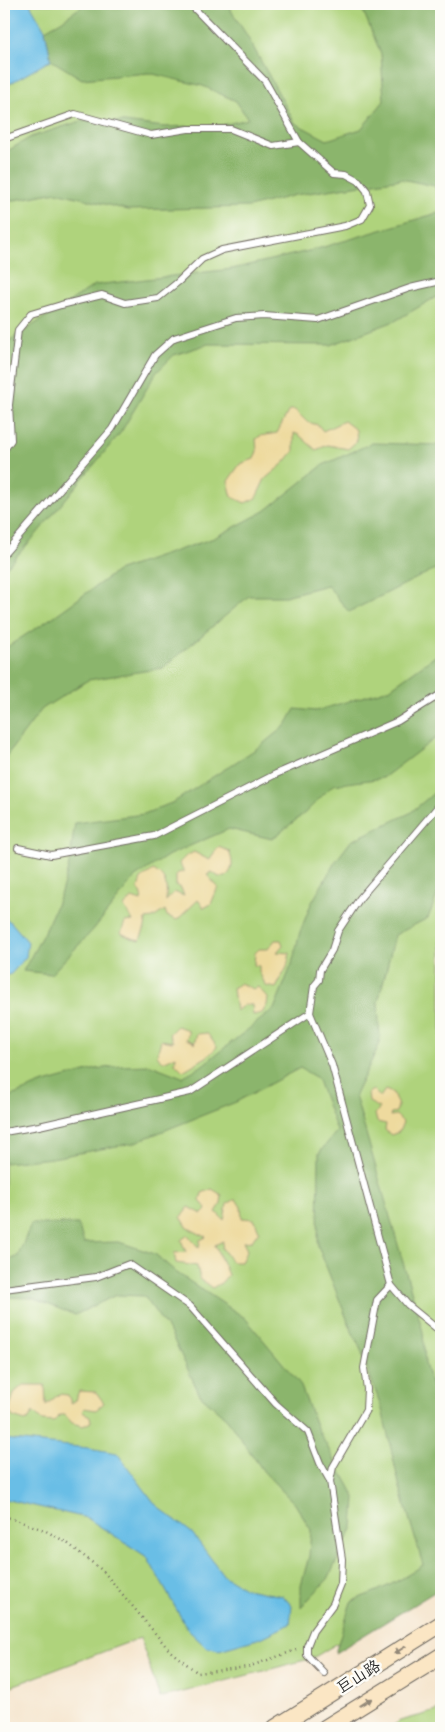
<svg xmlns="http://www.w3.org/2000/svg" width="445" height="1732" viewBox="0 0 445 1732" font-family="Pangolin,'LXGW WenKai TC',sans-serif">
<style>
.green{fill:#afd37c;stroke:#6d7f54}
.forest{fill:#8bb56c;stroke:#5b704c}
.sand{fill:#eeda9e;stroke:#8c8264}
.water{fill:#69bee6;stroke:#4a7488}
.lines{fill:none;stroke-linecap:round;stroke-linejoin:round}
.lane-casing{stroke:#726c64;stroke-width:8}
.secondary-casing{stroke:#726c64;stroke-width:18}
.path{stroke:#726c64;stroke-width:2.5;stroke-dasharray:1 4;stroke-linecap:butt}
.lane{stroke:#fff;stroke-width:6}
.secondary{stroke:#fbe6c4;stroke-width:16}
.oneway{fill:#938878}
.labels{text-anchor:middle;stroke-width:5;stroke-linejoin:round;paint-order:stroke}
.street-label{font-size:16px;fill:#2b2b2b;stroke:#fdfcf7}
</style>
<rect width="100%" height="100%" fill="#fdfcf7"/>
<filter id="ink" filterUnits="userSpaceOnUse"><feTurbulence type="fractalNoise" baseFrequency=".02" numOctaves="2"/><feDisplacementMap in="SourceGraphic" scale="10" xChannelSelector="R" yChannelSelector="G"/><feConvolveMatrix kernelMatrix="1 2 1 2 8 2 1 2 1" color-interpolation-filters="sRGB"/></filter>
<filter id="wash" filterUnits="userSpaceOnUse"><feTurbulence type="fractalNoise" baseFrequency=".0096" numOctaves="4" result="noise"/><feDisplacementMap in="SourceGraphic" scale="20" xChannelSelector="R" yChannelSelector="G"/><feGaussianBlur stdDeviation="1.12" result="paint"/><feColorMatrix in="noise" values="0 0 0 0 0 0 0 0 0 0 0 0 0 0 0 0 0 1.4 0 .05"/><feComposite in="paint" operator="in"/></filter>
<g filter="url(#wash)">
<rect width="100%" height="100%" fill="#f5e5cd"/>
<g class="green">
<path d="M 4,4 L 441,4 L 441,1580 L 313,1658 L 160,1698 L 140,1638 L 4,1689 Z"/>
<path d="M 441,1708 L 441,1728 L 389,1728 L 400,1721 L 437,1711 Z"/>
</g>
<g class="forest">
<path d="M 85,4 L 227,4 L 246,34 L 295,123 L 327,140 L 361,129 L 384,101 L 381,54 L 364,13 L 355,4 L 441,4 L 441,210 L 435,186 L 401,179 L 295,195 L 249,207 L 128,210 L 57,192 L 4,202 L 4,153 L 31,137 L 81,121 L 124,122 L 164,127 L 222,125 L 248,119 L 236,101 L 203,86 L 149,73 L 82,79 L 51,60 L 45,30 L 61,21 Z"/>
<path d="M 441,212 L 441,294 L 395,321 L 331,345 L 208,344 L 174,355 L 156,373 L 121,432 L 35,536 L 4,570 L 4,344 L 95,285 L 232,269 L 317,249 Z"/>
<path d="M 372,443 L 441,445 L 441,566 L 349,612 L 327,585 L 285,596 L 249,596 L 163,668 L 88,680 L 42,709 L 4,759 L 4,649 L 53,617 L 117,571 L 214,538 L 265,511 L 323,465 Z"/>
<path d="M 441,652 L 441,734 L 383,778 L 333,785 L 306,812 L 272,839 L 229,829 L 169,855 L 135,877 L 93,930 L 51,974 L 23,971 C 41,939 59,905 68,869 C 72,855 72,838 75,823 L 144,814 L 174,802 L 259,747 L 286,725 L 295,709 L 316,711 L 389,689 Z"/>
<path d="M 441,787 L 441,886 L 428,918 L 395,935 L 378,1003 L 380,1043 L 355,1095 L 423,1332 L 425,1364 L 441,1415 L 441,1588 L 335,1653 L 351,1602 C 360,1597 368,1595 377,1591 C 393,1584 409,1575 423,1565 L 399,1484 L 382,1409 L 360,1348 L 351,1329 L 318,1246 L 319,1153 L 337,1131 L 317,1078 L 300,1068 L 236,1102 L 133,1143 L 52,1158 L 4,1163 L 4,1099 L 41,1084 L 96,1069 L 121,1066 L 151,1065 L 182,1077 L 200,1067 L 274,1009 L 292,964 L 300,932 L 311,904 L 335,862 L 351,841 L 410,813 Z"/>
<path d="M 31,1224 L 78,1224 L 84,1243 L 119,1242 L 155,1254 L 177,1273 L 245,1318 L 300,1384 L 317,1428 L 355,1497 L 353,1527 L 328,1579 L 301,1607 L 301,1586 L 309,1556 L 311,1530 L 295,1504 L 264,1472 L 227,1419 L 200,1395 L 171,1334 L 144,1296 L 116,1295 L 75,1315 L 32,1298 L 4,1297 L 4,1260 L 6,1262 L 18,1256 Z"/>
</g>
<g class="sand">
<path d="M 289,410 L 295,410 L 307,422 L 318,425 L 323,431 L 344,421 L 356,430 L 357,441 L 348,449 L 328,445 L 316,450 L 299,435 L 294,433 L 294,451 L 284,463 L 265,479 L 256,498 L 245,503 L 232,497 L 228,481 L 240,464 L 254,459 L 257,451 L 256,439 L 260,436 L 277,433 Z"/>
<path d="M 218,847 L 229,851 C 233,862 234,868 226,877 L 219,877 L 212,872 L 207,875 L 218,887 L 211,904 L 204,908 L 198,900 L 177,920 L 167,916 L 165,910 L 153,918 L 146,919 L 145,927 L 140,940 L 131,938 L 121,933 L 125,922 L 133,921 L 124,907 L 132,898 L 141,901 L 142,895 L 138,888 L 141,879 L 153,870 C 167,877 167,887 166,901 L 174,892 L 184,896 L 181,888 L 176,885 L 176,874 L 184,871 L 179,863 L 186,856 L 194,852 L 209,860 Z"/>
<path d="M 275,940 L 281,940 L 283,945 L 277,952 L 290,953 L 287,967 L 276,988 L 266,986 L 259,972 L 259,966 L 254,965 L 255,953 L 259,949 L 268,949 Z"/>
<path d="M 240,983 L 253,989 L 258,987 L 268,998 L 267,1005 L 262,1013 L 253,1015 L 252,1005 L 244,1005 L 236,1011 L 233,988 Z"/>
<path d="M 177,1026 L 188,1030 L 188,1035 L 186,1039 L 193,1042 L 194,1044 L 197,1034 L 207,1033 L 217,1047 L 208,1056 L 183,1071 L 175,1063 L 176,1056 L 163,1062 L 157,1055 L 161,1040 L 173,1042 L 169,1034 Z"/>
<path d="M 373,1090 L 380,1097 L 385,1090 L 393,1093 L 398,1106 L 396,1112 L 391,1113 L 390,1116 L 396,1115 L 403,1122 L 399,1132 L 391,1135 L 385,1130 L 386,1124 L 377,1122 L 375,1114 L 380,1108 L 369,1102 L 368,1093 Z"/>
<path d="M 212,1189 L 222,1195 L 221,1204 L 216,1212 L 224,1220 L 227,1204 L 236,1199 L 241,1207 L 242,1218 L 254,1219 L 259,1231 L 252,1241 L 243,1242 L 247,1250 L 241,1262 L 232,1262 L 222,1248 L 223,1241 L 215,1245 L 228,1275 L 221,1283 L 212,1288 L 200,1279 L 197,1266 L 176,1263 L 174,1253 L 186,1252 L 181,1240 L 188,1235 L 199,1248 L 200,1240 L 206,1237 L 188,1228 L 181,1217 L 189,1207 L 202,1214 L 207,1209 L 200,1201 L 202,1193 Z"/>
<path d="M 23,1385 L 45,1385 L 46,1405 L 59,1394 L 68,1395 L 71,1403 L 75,1401 L 79,1391 L 96,1392 L 104,1403 L 96,1410 L 84,1408 L 82,1412 L 90,1416 L 91,1422 L 83,1426 L 72,1423 L 65,1415 L 60,1415 L 53,1422 L 42,1421 L 33,1412 L 29,1419 L 25,1421 L 13,1417 L 9,1411 L 14,1393 Z"/>
</g>
<g class="water">
<path d="M 4,4 L 30,4 L 45,30 L 51,60 L 4,87 Z"/>
<path d="M 4,918 L 11,922 L 28,942 L 26,957 L 11,974 L 4,976 Z"/>
<path d="M 4,1439 L 88,1448 L 117,1453 L 156,1505 L 192,1533 L 224,1576 L 246,1589 L 283,1596 L 292,1606 L 290,1624 L 261,1638 L 219,1650 L 206,1647 L 188,1630 L 147,1557 L 87,1518 L 4,1499 Z"/>
</g>
</g>
<g filter="url(#ink)">
<g class="lines">
<g class="lane-casing">
<g id="lane">
<path d="M 4,139 L 75,114 L 151,135 L 188,129 L 231,129 L 273,146 L 299,142"/>
<path d="M 4,450 L 11,440 L 9,405 L 18,330 L 31,314 L 61,305 L 102,295 L 125,303 L 158,298 L 178,282 L 202,259 L 222,250 L 345,226 L 362,219 L 370,205 L 367,191 L 359,181 L 346,174 L 334,173 L 299,142 L 265,81 L 190,4"/>
<path d="M 4,554 L 112,429 L 155,355 L 174,338 L 236,318 L 264,316 L 318,320 L 410,288 L 441,281"/>
<path d="M 441,803 L 360,898 L 338,931 L 332,950 L 320,970 L 319,980 L 314,986 L 310,1013 L 332,1065 L 391,1285 L 408,1305 L 441,1332"/>
<path d="M 18,848 L 51,855 L 154,836 L 276,774 L 398,721 L 441,694"/>
<path d="M 4,1132 L 39,1126 L 190,1092 L 310,1013"/>
<path d="M 4,1289 L 96,1277 L 129,1264 L 190,1306 L 276,1404 L 308,1432 L 320,1463 L 330,1481"/>
<path d="M 324,1673 L 307,1655 L 307,1646 L 313,1631 L 333,1604 L 341,1584 L 342,1559 L 330,1481 L 333,1467 L 366,1410 L 367,1389 L 364,1368 L 377,1300 L 391,1285"/>
</g>
</g>
<g class="secondary-casing">
<g id="secondary">
<path d="M 275,1728 L 441,1624"/>
<path d="M 325,1728 L 441,1656"/>
</g>
</g>
<path class="path" d="M 4,1516 L 44,1530 L 66,1542 L 103,1571 L 170,1651 L 198,1673 L 248,1667 L 299,1649"/>
<use href="#lane" class="lane"/>
<use href="#secondary" class="secondary"/>
</g>
<defs><path id="oneway-solid" d="M-6-.8H1V-3.2L6.5 0L1 3.2V.8H-6Z" transform="scale(1.25)"/></defs>
<g class="oneway">
<use href="#oneway-solid" transform="translate(400 1650) rotate(148)"/>
<use href="#oneway-solid" transform="translate(366 1702) rotate(-32)"/>
</g>
</g>
<g class="labels">
<g class="street-label">
<text transform="translate(358 1676) rotate(-32)" y="6">巨山路</text>
</g>
</g>
<rect width="445" height="1732" fill="none" stroke="#fdfcf7" stroke-width="20"/>
</svg>
